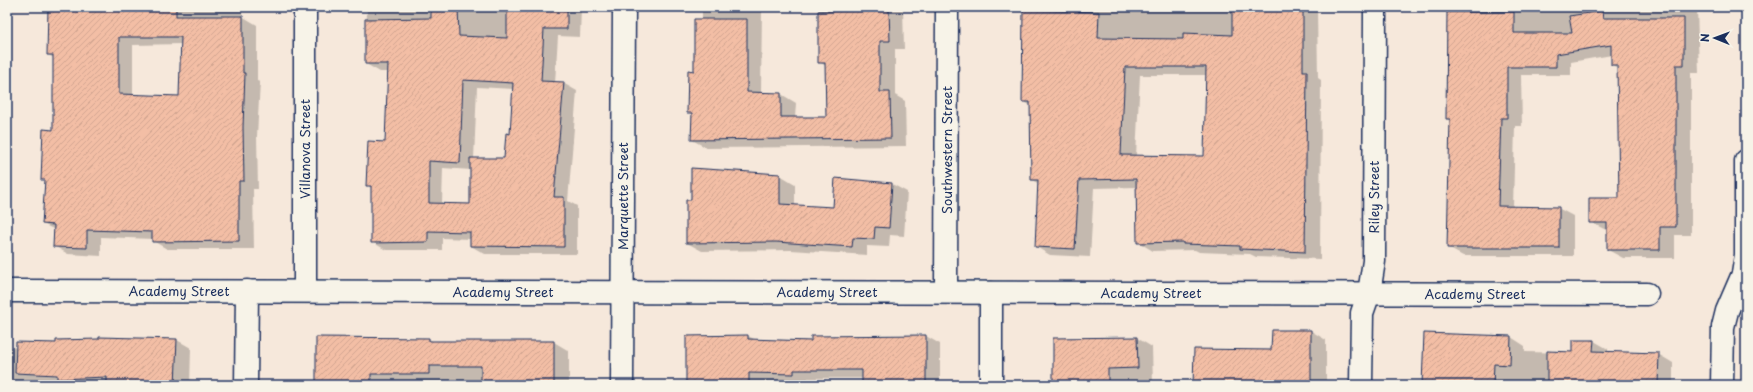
<svg xmlns="http://www.w3.org/2000/svg" width="1753" height="392" viewBox="0 0 1753 392" font-family="'Playpen Sans',sans-serif">
<style>
.shadow{fill:#0003;fill-rule:evenodd}
.building{fill:url(#building-hatch);stroke:#1b2f5e;fill-rule:evenodd}
.lines{fill:none;stroke-linecap:round;stroke-linejoin:round}
.minor-casing{stroke:#1b2f5e;stroke-width:25}
.minor{stroke:#f7f3e8;stroke-width:22}
.labels{text-anchor:middle;stroke-width:3;stroke-linejoin:round;paint-order:stroke}
.street-label{font-size:13px;fill:#1b2f5e;stroke:#f7f3e8}
</style>
<defs>
<pattern id="building-hatch" width="6" height="6" patternUnits="userSpaceOnUse"><rect width="6" height="6" fill="#f3bea5"/><path d="M-1 1l2-2M0 6l6-6M5 7l2-2" fill="none" stroke="#d0a490"/></pattern>
</defs>
<rect width="100%" height="100%" fill="#f6e8db"/>
<filter id="ink" filterUnits="userSpaceOnUse"><feTurbulence type="fractalNoise" baseFrequency=".025" numOctaves="2"/><feDisplacementMap in="SourceGraphic" scale="8" xChannelSelector="R" yChannelSelector="G"/><feConvolveMatrix kernelMatrix="1 2 1 2 8 2 1 2 1" color-interpolation-filters="sRGB"/></filter>
<g filter="url(#ink)">
<g class="shadow">
<path d="M 49,7 L 242,7 L 242,16 L 257,25 L 257,81 L 260,82 L 257,136 L 258,189 L 253,189 L 254,249 L 167,249 L 153,241 L 153,239 L 101,237 L 101,256 L 68,254 L 54,246 L 55,230 L 43,224 L 46,181 L 42,179 L 54,131 L 54,58 L 48,55 ZM 182,44 L 180,97 L 133,95 L 133,45 Z"/>
<path d="M 367,7 L 581,7 L 580,37 L 558,36 L 555,83 L 563,83 L 577,91 L 568,201 L 577,206 L 577,254 L 485,254 L 471,246 L 471,239 L 442,238 L 442,250 L 386,250 L 372,242 L 372,188 L 367,185 L 386,143 L 389,72 L 380,72 L 366,64 ZM 477,87 L 514,89 L 511,135 L 505,159 L 474,159 ZM 443,168 L 471,170 L 471,205 L 442,204 Z"/>
<path d="M 702,7 L 767,7 L 767,9 L 762,9 L 761,94 L 781,94 L 796,103 L 795,118 L 827,118 L 826,66 L 819,62 L 819,7 L 903,7 L 904,49 L 895,49 L 895,95 L 905,101 L 906,146 L 707,148 L 692,140 L 693,115 L 688,112 L 702,20 Z"/>
<path d="M 1025,7 L 1317,7 L 1318,78 L 1321,80 L 1320,259 L 1256,257 L 1250,254 L 1199,252 L 1195,250 L 1153,251 L 1138,242 L 1137,187 L 1094,188 L 1090,257 L 1050,255 L 1036,247 L 1039,184 L 1032,180 L 1031,106 L 1023,101 ZM 1140,75 L 1207,75 L 1205,157 L 1136,156 Z"/>
<path d="M 1448,7 L 1697,7 L 1699,73 L 1691,73 L 1691,235 L 1675,235 L 1675,258 L 1623,258 L 1608,250 L 1608,231 L 1590,222 L 1620,199 L 1618,68 L 1612,65 L 1612,55 L 1571,62 L 1571,75 L 1521,75 L 1522,126 L 1515,126 L 1513,208 L 1558,208 L 1573,216 L 1573,256 L 1463,256 L 1448,248 L 1451,121 L 1447,119 Z"/>
<path d="M 692,169 L 780,175 L 795,184 L 795,206 L 834,208 L 892,184 L 907,192 L 904,236 L 890,235 L 889,247 L 867,246 L 867,255 L 791,250 L 702,251 L 687,243 L 692,201 Z"/>
<path d="M 1273,331 L 1311,331 L 1326,340 L 1326,385 L 1194,385 L 1272,351 Z"/>
<path d="M 748,336 L 756,340 L 812,342 L 812,337 L 926,336 L 940,344 L 940,385 L 863,385 L 863,378 L 808,378 L 808,382 L 785,381 L 785,385 L 691,385 L 687,383 Z"/>
<path d="M 1511,337 L 1525,346 L 1525,352 L 1574,353 L 1594,341 L 1608,349 L 1608,353 L 1658,354 L 1673,363 L 1673,385 L 1423,385 Z"/>
<path d="M 1054,338 L 1137,338 L 1152,347 L 1153,385 L 1053,385 Z"/>
<path d="M 429,339 L 434,342 L 554,342 L 569,351 L 569,385 L 317,385 Z"/>
<path d="M 177,340 L 191,348 L 190,385 L 67,385 L 65,382 L 31,381 L 30,385 L 7,385 L 7,348 L 57,344 Z"/>
</g>
<g class="building">
<path d="M 48,7 L 176,7 L 176,16 L 243,16 L 243,73 L 245,73 L 243,127 L 244,181 L 239,181 L 239,241 L 152,242 L 152,232 L 87,230 L 87,248 L 53,247 L 54,225 L 42,224 L 45,180 L 41,180 L 43,129 L 53,130 L 53,55 L 47,55 ZM 119,37 L 181,37 L 179,96 L 119,94 Z"/>
<path d="M 431,7 L 458,7 L 459,36 L 507,38 L 507,7 L 567,7 L 567,29 L 544,29 L 541,81 L 564,82 L 554,197 L 564,197 L 564,247 L 470,246 L 470,232 L 428,231 L 428,242 L 371,243 L 371,186 L 366,186 L 368,141 L 385,142 L 388,64 L 365,64 L 365,19 L 431,18 ZM 463,80 L 513,83 L 510,134 L 506,133 L 504,158 L 470,158 L 470,204 L 429,203 L 429,161 L 460,163 Z"/>
<path d="M 889,10 L 890,41 L 880,41 L 880,92 L 890,92 L 891,138 L 691,140 L 692,113 L 687,113 L 688,70 L 694,71 L 694,19 L 747,19 L 747,92 L 781,93 L 781,117 L 826,117 L 825,63 L 818,63 L 818,11 Z"/>
<path d="M 1023,10 L 1099,12 L 1098,38 L 1183,39 L 1183,33 L 1232,35 L 1232,10 L 1303,10 L 1303,71 L 1307,71 L 1305,252 L 1240,249 L 1240,246 L 1183,244 L 1183,242 L 1137,243 L 1136,179 L 1079,180 L 1075,249 L 1035,247 L 1038,180 L 1031,180 L 1030,102 L 1022,102 ZM 1125,67 L 1206,67 L 1204,156 L 1121,155 Z"/>
<path d="M 1602,11 L 1603,18 L 1684,18 L 1684,65 L 1676,65 L 1676,227 L 1660,227 L 1660,250 L 1607,250 L 1607,223 L 1589,223 L 1589,198 L 1619,198 L 1617,65 L 1611,65 L 1611,45 L 1556,54 L 1556,67 L 1507,67 L 1507,118 L 1501,118 L 1498,206 L 1559,207 L 1559,248 L 1447,248 L 1450,119 L 1446,119 L 1447,12 L 1514,12 L 1514,33 L 1572,33 L 1569,16 Z"/>
<path d="M 691,168 L 780,174 L 780,204 L 833,207 L 835,178 L 892,183 L 889,228 L 875,227 L 874,239 L 853,238 L 852,247 L 776,242 L 686,243 L 686,200 L 691,200 Z"/>
<path d="M 1272,330 L 1311,330 L 1311,385 L 1193,385 L 1194,349 L 1271,350 Z"/>
<path d="M 1424,333 L 1511,336 L 1510,365 L 1494,364 L 1493,385 L 1422,385 Z"/>
<path d="M 748,335 L 748,339 L 811,341 L 811,336 L 926,335 L 926,385 L 862,385 L 862,370 L 794,370 L 794,374 L 749,373 L 749,383 L 686,383 L 686,336 Z"/>
<path d="M 99,337 L 177,339 L 175,385 L 107,385 L 107,377 L 57,379 L 57,375 L 15,373 L 16,342 L 56,343 L 56,340 L 99,339 Z"/>
<path d="M 316,337 L 429,338 L 429,341 L 554,341 L 554,385 L 481,385 L 481,366 L 429,366 L 429,374 L 371,374 L 371,385 L 316,385 Z"/>
<path d="M 1137,337 L 1138,368 L 1108,369 L 1108,385 L 1053,385 L 1053,338 Z"/>
<path d="M 1573,340 L 1594,340 L 1593,351 L 1659,353 L 1658,385 L 1547,385 L 1547,351 L 1573,352 Z"/>
</g>
<g class="lines">
<g class="minor-casing">
<g id="minor">
<path d="M 7,291 L 1647,294"/>
<path d="M 305,291 L 305,7"/>
<path d="M 946,292 L 947,7"/>
<path d="M 246,385 L 247,291"/>
<path d="M 622,385 L 624,7"/>
<path d="M 991,385 L 991,293"/>
<path d="M 1361,385 L 1362,313 L 1369,293 L 1374,261 L 1375,7"/>
<path d="M 1722,385 L 1723,327 L 1727,311 L 1743,274 L 1746,255 L 1746,161"/>
</g>
</g>
<use href="#minor" class="minor"/>
</g>
</g>
<g class="labels">
<g class="street-label">
<text transform="translate(305 149) rotate(-90)" y="5">Villanova Street</text>
<text transform="translate(947 150) rotate(-90)" y="5">Southwestern Street</text>
<text transform="translate(623 196) rotate(-90)" y="5">Marquette Street</text>
<text transform="translate(1374 197) rotate(-90)" y="5">Riley Street</text>
<text x="179" y="296">Academy Street</text>
<text x="503" y="297">Academy Street</text>
<text x="827" y="297">Academy Street</text>
<text x="1151" y="298">Academy Street</text>
<text x="1475" y="299">Academy Street</text>
</g>
</g>
<rect width="1753" height="392" fill="none" stroke="#f7f3e8" stroke-width="24"/>
<rect x="12" y="12" width="1729" height="368" fill="none" stroke="#1b2f5e" stroke-width="1.5" filter="url(#ink)"/>
<g transform="translate(1715 38) rotate(271)" stroke="#f7f3e8" stroke-width="3" paint-order="stroke">
<path d="M0-3L7 15L0 10L-7 15Z" fill="#1b2f5e"/>
<text y="-6" font-size="11" font-weight="bold" text-anchor="middle" fill="#1b2f5e">N</text>
</g>
</svg>
